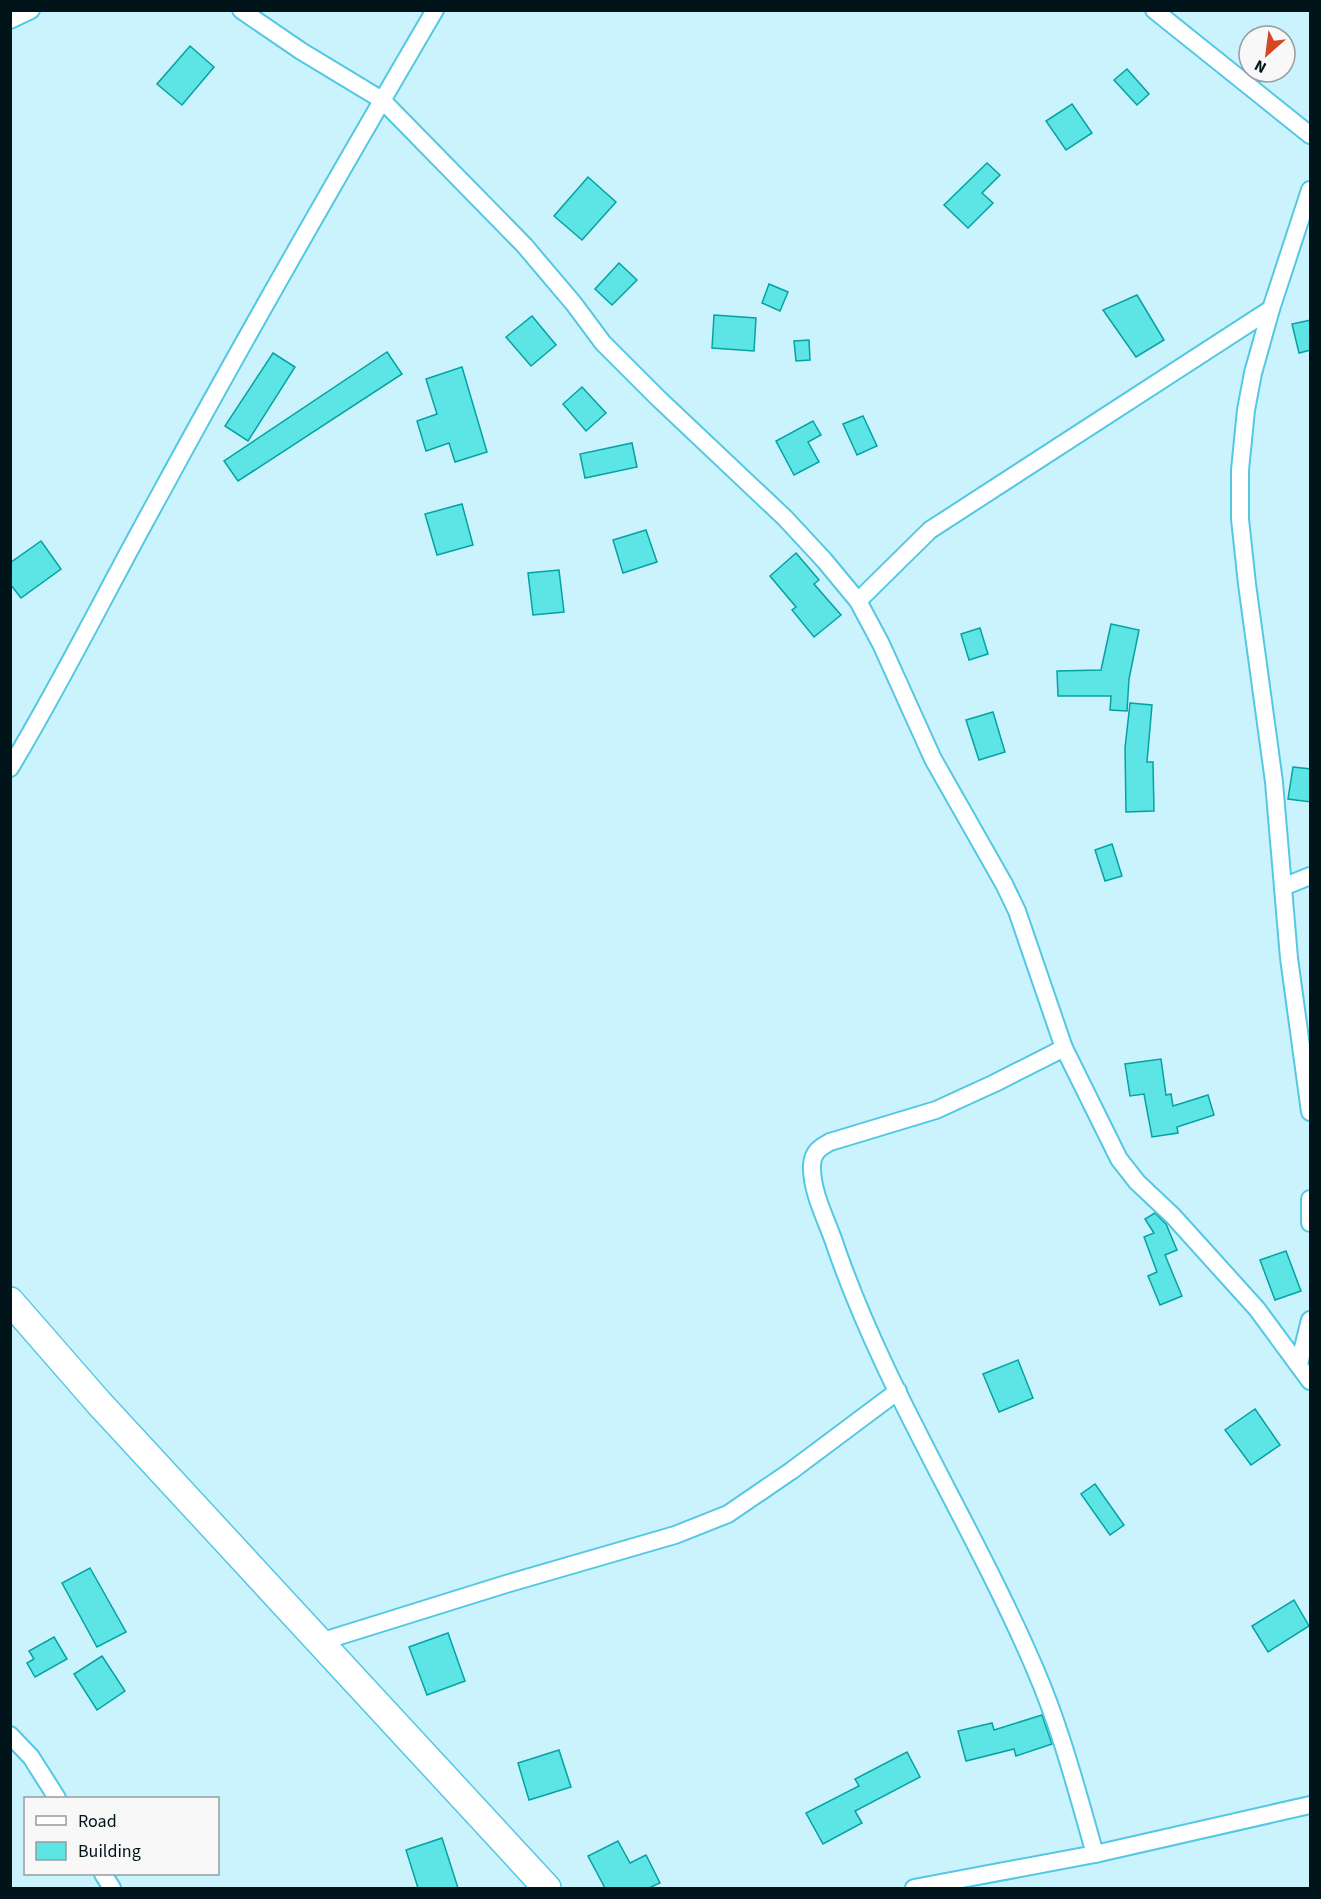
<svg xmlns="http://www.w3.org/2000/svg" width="1321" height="1899" viewBox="0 0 1321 1899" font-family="'Source Sans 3',sans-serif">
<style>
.building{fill:#5de4e5;stroke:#04a2a3;stroke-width:1.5}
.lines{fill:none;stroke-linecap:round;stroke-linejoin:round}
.street-casing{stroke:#54c8e2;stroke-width:20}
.primary-casing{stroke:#54c8e2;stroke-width:30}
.street{stroke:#fff;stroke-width:16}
.primary{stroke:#fff;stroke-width:27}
</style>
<rect width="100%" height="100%" fill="#cbf3fe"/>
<g class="building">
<path d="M 190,46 L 214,67 L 182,105 L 157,84 Z"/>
<path d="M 1127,69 L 1149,94 L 1137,105 L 1114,80 Z"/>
<path d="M 1072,104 L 1092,133 L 1066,150 L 1046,121 Z"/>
<path d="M 987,163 L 1000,175 L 982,193 L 993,203 L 968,228 L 944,205 Z"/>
<path d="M 588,177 L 616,202 L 582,240 L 554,216 Z"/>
<path d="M 619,263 L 637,280 L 612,305 L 595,289 Z"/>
<path d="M 769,284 L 788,292 L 780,311 L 762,303 Z"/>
<path d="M 1137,295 L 1164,340 L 1136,357 L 1103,310 Z"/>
<path d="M 714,315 L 756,318 L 754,351 L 712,348 Z"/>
<path d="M 532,316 L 556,345 L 531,366 L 506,337 Z"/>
<path d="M 1311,320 L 1311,350 L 1299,353 L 1292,324 Z"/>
<path d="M 809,340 L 810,360 L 796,361 L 794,341 Z"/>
<path d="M 387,352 L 402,374 L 238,481 L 224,461 Z"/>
<path d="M 273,353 L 295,367 L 248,441 L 225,426 Z"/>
<path d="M 462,367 L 487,452 L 455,462 L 449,443 L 426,451 L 417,421 L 437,414 L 426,379 Z"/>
<path d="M 582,387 L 606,413 L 586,431 L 563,404 Z"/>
<path d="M 863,416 L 877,446 L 857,455 L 843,424 Z"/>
<path d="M 813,421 L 821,435 L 808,442 L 819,462 L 794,475 L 776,441 Z"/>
<path d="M 632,443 L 637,467 L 585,478 L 580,454 Z"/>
<path d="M 462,504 L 473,545 L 437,555 L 425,514 Z"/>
<path d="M 646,530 L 657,562 L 623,573 L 613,540 Z"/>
<path d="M 41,541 L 61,569 L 21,598 L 10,584 L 10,563 Z"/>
<path d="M 796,553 L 819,580 L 814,584 L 841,615 L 814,637 L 792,610 L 796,607 L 770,576 Z"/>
<path d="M 559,570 L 564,612 L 533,615 L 528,573 Z"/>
<path d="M 1111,624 L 1139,630 L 1129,679 L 1127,711 L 1110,710 L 1111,696 L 1058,696 L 1057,671 L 1101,670 Z"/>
<path d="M 980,628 L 988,654 L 969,660 L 961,634 Z"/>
<path d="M 1130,703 L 1152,705 L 1147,762 L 1153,762 L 1154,811 L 1126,812 L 1125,748 Z"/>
<path d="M 993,712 L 1005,752 L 979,760 L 966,720 Z"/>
<path d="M 1293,767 L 1311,769 L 1311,802 L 1288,799 Z"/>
<path d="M 1112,844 L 1122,876 L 1105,881 L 1095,850 Z"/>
<path d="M 1161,1059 L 1166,1095 L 1171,1094 L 1173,1106 L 1208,1095 L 1214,1115 L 1177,1127 L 1178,1133 L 1152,1137 L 1144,1094 L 1130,1096 L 1125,1064 Z"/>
<path d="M 1155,1213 L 1166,1224 L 1177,1250 L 1165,1255 L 1182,1296 L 1160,1305 L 1148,1276 L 1157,1272 L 1144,1237 L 1154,1233 L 1145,1219 Z"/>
<path d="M 1286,1251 L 1301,1291 L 1275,1300 L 1260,1260 Z"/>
<path d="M 1018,1360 L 1033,1398 L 999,1412 L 983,1374 Z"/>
<path d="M 1255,1409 L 1280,1445 L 1251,1465 L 1225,1430 Z"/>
<path d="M 1095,1484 L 1124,1525 L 1110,1535 L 1081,1494 Z"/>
<path d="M 90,1568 L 126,1632 L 97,1647 L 62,1583 Z"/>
<path d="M 1294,1600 L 1309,1626 L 1268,1652 L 1252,1626 Z"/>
<path d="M 448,1633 L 465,1681 L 427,1695 L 409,1647 Z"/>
<path d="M 54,1637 L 67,1659 L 35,1677 L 27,1663 L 34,1659 L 29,1651 Z"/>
<path d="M 102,1656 L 125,1691 L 97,1710 L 74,1674 Z"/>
<path d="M 1042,1715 L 1052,1744 L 1016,1756 L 1014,1749 L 966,1761 L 958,1731 L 992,1723 L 994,1730 Z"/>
<path d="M 559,1750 L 571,1787 L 529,1800 L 518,1763 Z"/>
<path d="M 907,1752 L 920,1777 L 855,1811 L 862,1823 L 823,1844 L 806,1813 L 859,1786 L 855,1779 Z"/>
<path d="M 442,1838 L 458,1888 L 418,1888 L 406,1850 Z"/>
<path d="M 618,1841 L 630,1863 L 646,1855 L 660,1883 L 649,1888 L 605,1888 L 588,1856 Z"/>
</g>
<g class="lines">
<g class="street-casing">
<g id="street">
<path d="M 241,10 L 301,51 L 382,100 L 524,245 L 574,304 L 603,343 L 658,398 L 785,518 L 824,560 L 858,601 L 881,644 L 933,759 L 1004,884 L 1017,911 L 1064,1048 L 1119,1159 L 1137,1182 L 1173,1216 L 1257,1309 L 1310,1381"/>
<path d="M 1154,10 L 1310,135"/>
<path d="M 10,20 L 31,10"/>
<path d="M 1310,190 L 1271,309 L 1253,373 L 1246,410 L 1240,470 L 1240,519 L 1247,584 L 1274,782 L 1289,958 L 1310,1112"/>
<path d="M 858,601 L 930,530 L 1271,309"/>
<path d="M 10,768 C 63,680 108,588 158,498 C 247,334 340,172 435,10"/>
<path d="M 1283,887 L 1310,876"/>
<path d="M 1064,1048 L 995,1083 L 936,1110 L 830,1142 C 819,1148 813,1152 812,1165 C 811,1190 825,1217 833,1239 C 883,1388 973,1524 1035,1669 C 1061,1729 1077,1791 1095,1854"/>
<path d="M 1310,1199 L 1310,1223"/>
<path d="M 1299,1364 L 1310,1320"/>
<path d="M 320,1642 L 506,1584 L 675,1535 L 728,1514 L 791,1471 L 898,1391"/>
<path d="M 10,1735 L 31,1757 L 57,1798"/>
<path d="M 103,1874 L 112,1888"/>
<path d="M 914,1888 L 1095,1854 L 1310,1805"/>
</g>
</g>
<g class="primary-casing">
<path id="primary" d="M 10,1301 L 99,1403 L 547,1888"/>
</g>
<use href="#street" class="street"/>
<use href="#primary" class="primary"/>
</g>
<rect width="1321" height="1899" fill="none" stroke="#001419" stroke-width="24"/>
<rect x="24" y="1797" width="195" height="78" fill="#f8f8f8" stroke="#959d9f" stroke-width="1.5"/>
<rect x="36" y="1816" width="30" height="9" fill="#ffffff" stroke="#959d9f" stroke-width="1.5"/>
<text x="78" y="1827" font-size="18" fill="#001419">Road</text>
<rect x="36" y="1842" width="30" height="18" fill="#5de4e5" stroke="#959d9f" stroke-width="1.5"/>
<text x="78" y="1857" font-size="18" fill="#001419">Building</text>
<g transform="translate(1267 54) rotate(208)"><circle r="28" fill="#f8f8f8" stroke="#959d9f" stroke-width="1.5"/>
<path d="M0-4.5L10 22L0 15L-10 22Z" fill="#d24924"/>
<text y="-9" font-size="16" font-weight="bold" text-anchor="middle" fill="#001419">N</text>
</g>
</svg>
